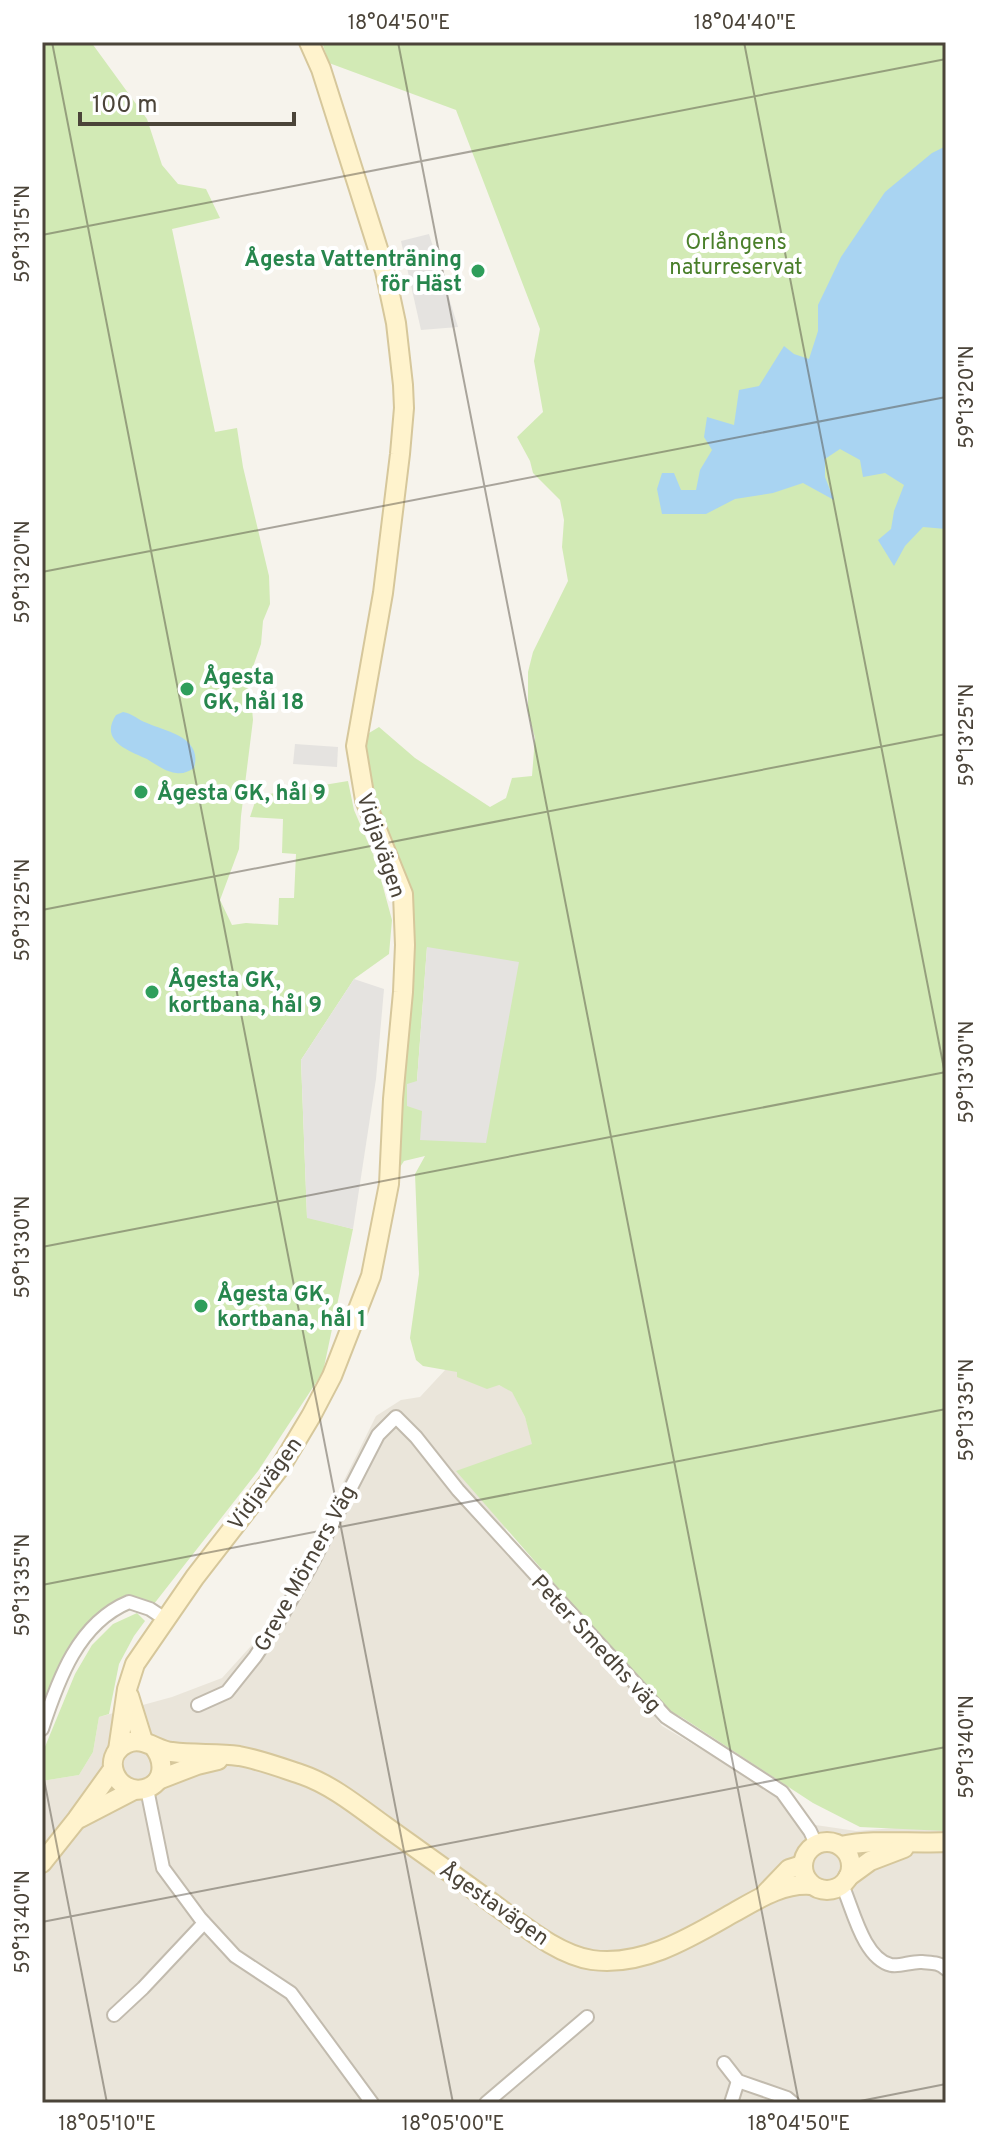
<svg xmlns="http://www.w3.org/2000/svg" width="988" height="2145" viewBox="0 0 988 2145" font-family="Overpass,sans-serif">
<style>
.residential{fill:#eae5da}
.green{fill:#d2eab5;fill-rule:evenodd}
.parking{fill:#e5e3e0}
.water{fill:#a9d4f2}
.lines{fill:none;stroke-linecap:round;stroke-linejoin:round}
.street-casing{stroke:#c2bbae;stroke-width:16}
.secondary-casing{stroke:#d6c79b;stroke-width:22}
.street{stroke:#fff;stroke-width:12}
.secondary{stroke:#fff3cd;stroke-width:18}
.ticks{fill:none;stroke:#4b4439;stroke-width:2;stroke-opacity:0.45}
.leisure-dot{fill:#2e9e5b;stroke:#fff;stroke-width:3}
.labels{text-anchor:middle;stroke-width:8;stroke-linejoin:round;paint-order:stroke}
.park-label{font-size:22px;fill:#4a7f2a;stroke:#fff}
.leisure-label{font-size:22px;font-weight:bold;fill:#27864d;stroke:#fff;text-anchor:start}
.street-label{font-size:22px;fill:#4b4439;stroke:#fff}
.neatline{fill:none;stroke:#4b4439;stroke-width:3}
.ticks-label{font-size:20px;text-anchor:middle;fill:#4b4439}
</style>
<rect width="100%" height="100%" fill="#f6f3ec"/>
<path class="residential" d="M 446,1369 L 483,1378 L 512,1391 L 525,1417 L 533,1443 L 527,1455 L 489,1471 L 515,1561 L 616,1669 L 662,1726 L 782,1797 L 802,1823 L 856,1831 L 946,1824 L 946,2103 L 42,2103 L 42,1781 L 79,1775 L 93,1752 L 99,1717 L 172,1697 L 222,1678 L 261,1635 L 299,1571 L 376,1416 L 401,1400 L 420,1397 Z"/>
<g class="green">
<path d="M 42,42 L 91,42 L 147,119 L 162,165 L 178,184 L 206,189 L 220,218 L 172,229 L 215,432 L 237,428 L 243,467 L 269,576 L 270,604 L 263,621 L 261,644 L 247,684 L 251,696 L 253,720 L 241,816 L 239,849 L 220,900 L 232,925 L 246,923 L 278,925 L 279,898 L 294,898 L 296,854 L 282,853 L 283,819 L 250,817 L 257,796 L 348,781 L 354,810 L 376,861 L 392,920 L 389,954 L 354,979 L 301,1060 L 307,1217 L 353,1229 L 323,1372 L 258,1471 L 150,1609 L 129,1602 L 78,1645 L 42,1729 Z"/>
<path d="M 322,42 L 946,42 L 946,1831 L 860,1827 L 813,1803 L 683,1718 L 661,1706 L 456,1471 L 532,1444 L 525,1417 L 512,1392 L 499,1385 L 487,1389 L 457,1377 L 457,1372 L 423,1366 L 416,1360 L 410,1338 L 419,1274 L 415,1174 L 425,1156 L 404,1161 L 389,1184 L 403,895 L 358,766 L 369,733 L 379,727 L 415,758 L 490,807 L 506,798 L 512,778 L 532,776 L 535,738 L 528,711 L 528,672 L 533,652 L 568,581 L 562,547 L 564,520 L 560,500 L 533,473 L 530,461 L 517,437 L 543,412 L 534,361 L 540,329 L 456,110 L 329,63 ZM 427,947 L 486,1143 L 422,1110 L 417,1081 Z"/>
<path d="M 137,1613 L 145,1621 L 134,1636 L 119,1664 L 109,1714 L 99,1717 L 93,1752 L 79,1775 L 42,1781 L 42,1754 L 75,1674 L 92,1645 L 113,1624 Z"/>
</g>
<g class="parking">
<path d="M 429,234 L 458,327 L 421,330 L 401,241 Z"/>
<path d="M 295,744 L 338,747 L 337,767 L 293,764 Z"/>
<path d="M 427,947 L 519,962 L 486,1143 L 420,1140 L 422,1111 L 407,1106 L 407,1084 L 417,1081 Z"/>
<path d="M 354,979 L 384,989 L 376,1079 L 353,1229 L 307,1218 L 301,1060 Z"/>
</g>
<g class="water">
<path d="M 946,146 L 946,529 L 923,527 L 905,546 L 894,566 L 878,540 L 891,529 L 894,511 L 904,485 L 885,473 L 863,477 L 860,460 L 840,449 L 825,459 L 825,477 L 834,500 L 803,483 L 773,493 L 735,499 L 706,514 L 662,514 L 657,489 L 662,473 L 674,473 L 681,490 L 696,490 L 700,470 L 712,450 L 704,437 L 707,417 L 734,425 L 739,390 L 759,386 L 784,346 L 794,354 L 809,359 L 818,331 L 818,305 L 841,257 L 885,192 L 932,153 Z"/>
<path d="M 123,712 C 132,713 138,720 147,723 C 167,732 203,737 194,768 C 188,772 183,774 176,773 C 166,772 155,764 147,759 C 128,750 99,741 116,715 Z"/>
</g>
<g class="lines">
<g class="street-casing">
<g id="street">
<path d="M 198,1705 L 227,1692 L 255,1657 L 280,1619 L 309,1569 L 378,1435 L 396,1417 L 416,1437 L 458,1490 L 666,1717 L 782,1792 L 810,1831 L 816,1844"/>
<path d="M 42,1729 C 58,1680 78,1623 129,1602 L 150,1609 L 165,1619"/>
<path d="M 147,1789 L 163,1868 L 200,1918 L 235,1956 L 291,1993 L 372,2103"/>
<path d="M 837,1888 L 845,1892 C 854,1914 865,1959 891,1965 C 900,1967 912,1961 922,1962 C 931,1963 939,1962 946,1969"/>
<path d="M 114,2015 L 143,1988 L 204,1923"/>
<path d="M 724,2063 L 738,2081 L 787,2098 L 793,2103"/>
<path d="M 486,2103 L 587,2017"/>
<path d="M 731,2103 L 738,2081"/>
</g>
</g>
<g class="secondary-casing">
<g id="secondary">
<path d="M 129,1696 L 143,1741"/>
<path d="M 153,1746 C 165,1760 166,1784 144,1789 C 116,1795 100,1757 126,1744 C 142,1735 157,1751 172,1752 C 194,1755 217,1753 239,1756 C 261,1760 282,1768 303,1775 C 332,1785 360,1808 385,1826 C 424,1854 464,1882 503,1911 C 529,1930 560,1955 592,1960 C 643,1967 691,1937 733,1913 C 758,1899 782,1883 811,1885"/>
<path d="M 118,1750 L 127,1689 L 135,1664 L 195,1577 L 281,1466 L 311,1416 L 332,1376 L 371,1276 L 389,1184 L 393,1099 L 403,992 L 405,945 L 403,894 L 365,800 L 356,746 L 383,593 L 400,454 L 404,408 L 403,385 L 396,323 L 385,271 L 321,69 L 309,42"/>
<path d="M 158,1780 L 197,1765 L 218,1760"/>
<path d="M 80,1818 L 134,1790"/>
<circle cx="827" cy="1866" r="24"/>
<path d="M 841,1846 C 875,1839 911,1844 946,1842"/>
<path d="M 42,1863 L 77,1819 L 113,1769"/>
<path d="M 848,1877 L 870,1861 L 904,1848"/>
<path d="M 766,1893 L 789,1869 L 802,1865"/>
</g>
</g>
<use href="#street" class="street"/>
<use href="#secondary" class="secondary"/>
</g>
<path class="ticks" d="M 52,42 L 453,2103M 398,42 L 799,2103M 744,42 L 946,1079M 42,235 L 946,59M 42,572 L 946,397M 42,910 L 946,734M 42,1247 L 946,1072M 42,1585 L 946,1409M 42,1769 L 107,2103M 42,1922 L 946,1747M 850,2103 L 946,2084"/>
<g class="leisure-dot">
<circle cx="478" cy="271" r="8"/>
<circle cx="187" cy="689" r="8"/>
<circle cx="141" cy="792" r="8"/>
<circle cx="152" cy="992" r="8"/>
<circle cx="201" cy="1306" r="8"/>
</g>
<g class="labels">
<g class="park-label">
<text x="736" y="249">Orlångens<tspan x="736" dy="25">naturreservat</tspan></text>
</g>
<g class="leisure-label">
<text x="462" y="266" text-anchor="end">Ågesta Vattenträning<tspan x="462" dy="25">för Häst</tspan></text>
<text x="203" y="684">Ågesta<tspan x="203" dy="25">GK, hål 18</tspan></text>
<text x="157" y="800">Ågesta GK, hål 9</text>
<text x="168" y="987">Ågesta GK,<tspan x="168" dy="25">kortbana, hål 9</tspan></text>
<text x="217" y="1301">Ågesta GK,<tspan x="217" dy="25">kortbana, hål 1</tspan></text>
</g>
<g class="street-label">
<text transform="translate(382 845) rotate(71)" y="8">Vidjavägen</text>
<text transform="translate(264 1483) rotate(-54)" y="8">Vidjavägen</text>
<text transform="translate(304 1568) rotate(-61)" y="8">Greve Mörners Väg</text>
<text transform="translate(597 1643) rotate(47)" y="8">Peter Smedhs väg</text>
<text transform="translate(495 1903) rotate(35)" y="8">Ågestavägen</text>
</g>
</g>
<rect width="988" height="2145" fill="none" stroke="#ffffff" stroke-width="88"/>
<path d="M80 112v12h214v-12" fill="none" stroke="#4b4439" stroke-width="4"/>
<text x="92" y="112" font-size="24" fill="#4b4439" stroke="#ffffff" stroke-width="6" paint-order="stroke">100 m</text>
<rect x="44" y="44" width="900" height="2057" class="neatline"/>
<g class="ticks-label">
<text x="399" y="29">18°04'50"E</text>
<text x="745" y="29">18°04'40"E</text>
<text transform="translate(22 234) rotate(-90)" y="7">59°13'15"N</text>
<text transform="translate(966 397) rotate(-90)" y="7">59°13'20"N</text>
<text transform="translate(22 572) rotate(-90)" y="7">59°13'20"N</text>
<text transform="translate(966 735) rotate(-90)" y="7">59°13'25"N</text>
<text transform="translate(22 910) rotate(-90)" y="7">59°13'25"N</text>
<text transform="translate(966 1072) rotate(-90)" y="7">59°13'30"N</text>
<text transform="translate(22 1247) rotate(-90)" y="7">59°13'30"N</text>
<text transform="translate(966 1410) rotate(-90)" y="7">59°13'35"N</text>
<text transform="translate(22 1585) rotate(-90)" y="7">59°13'35"N</text>
<text transform="translate(966 1747) rotate(-90)" y="7">59°13'40"N</text>
<text transform="translate(22 1922) rotate(-90)" y="7">59°13'40"N</text>
<text x="107" y="2130">18°05'10"E</text>
<text x="453" y="2130">18°05'00"E</text>
<text x="799" y="2130">18°04'50"E</text>
</g>
</svg>
